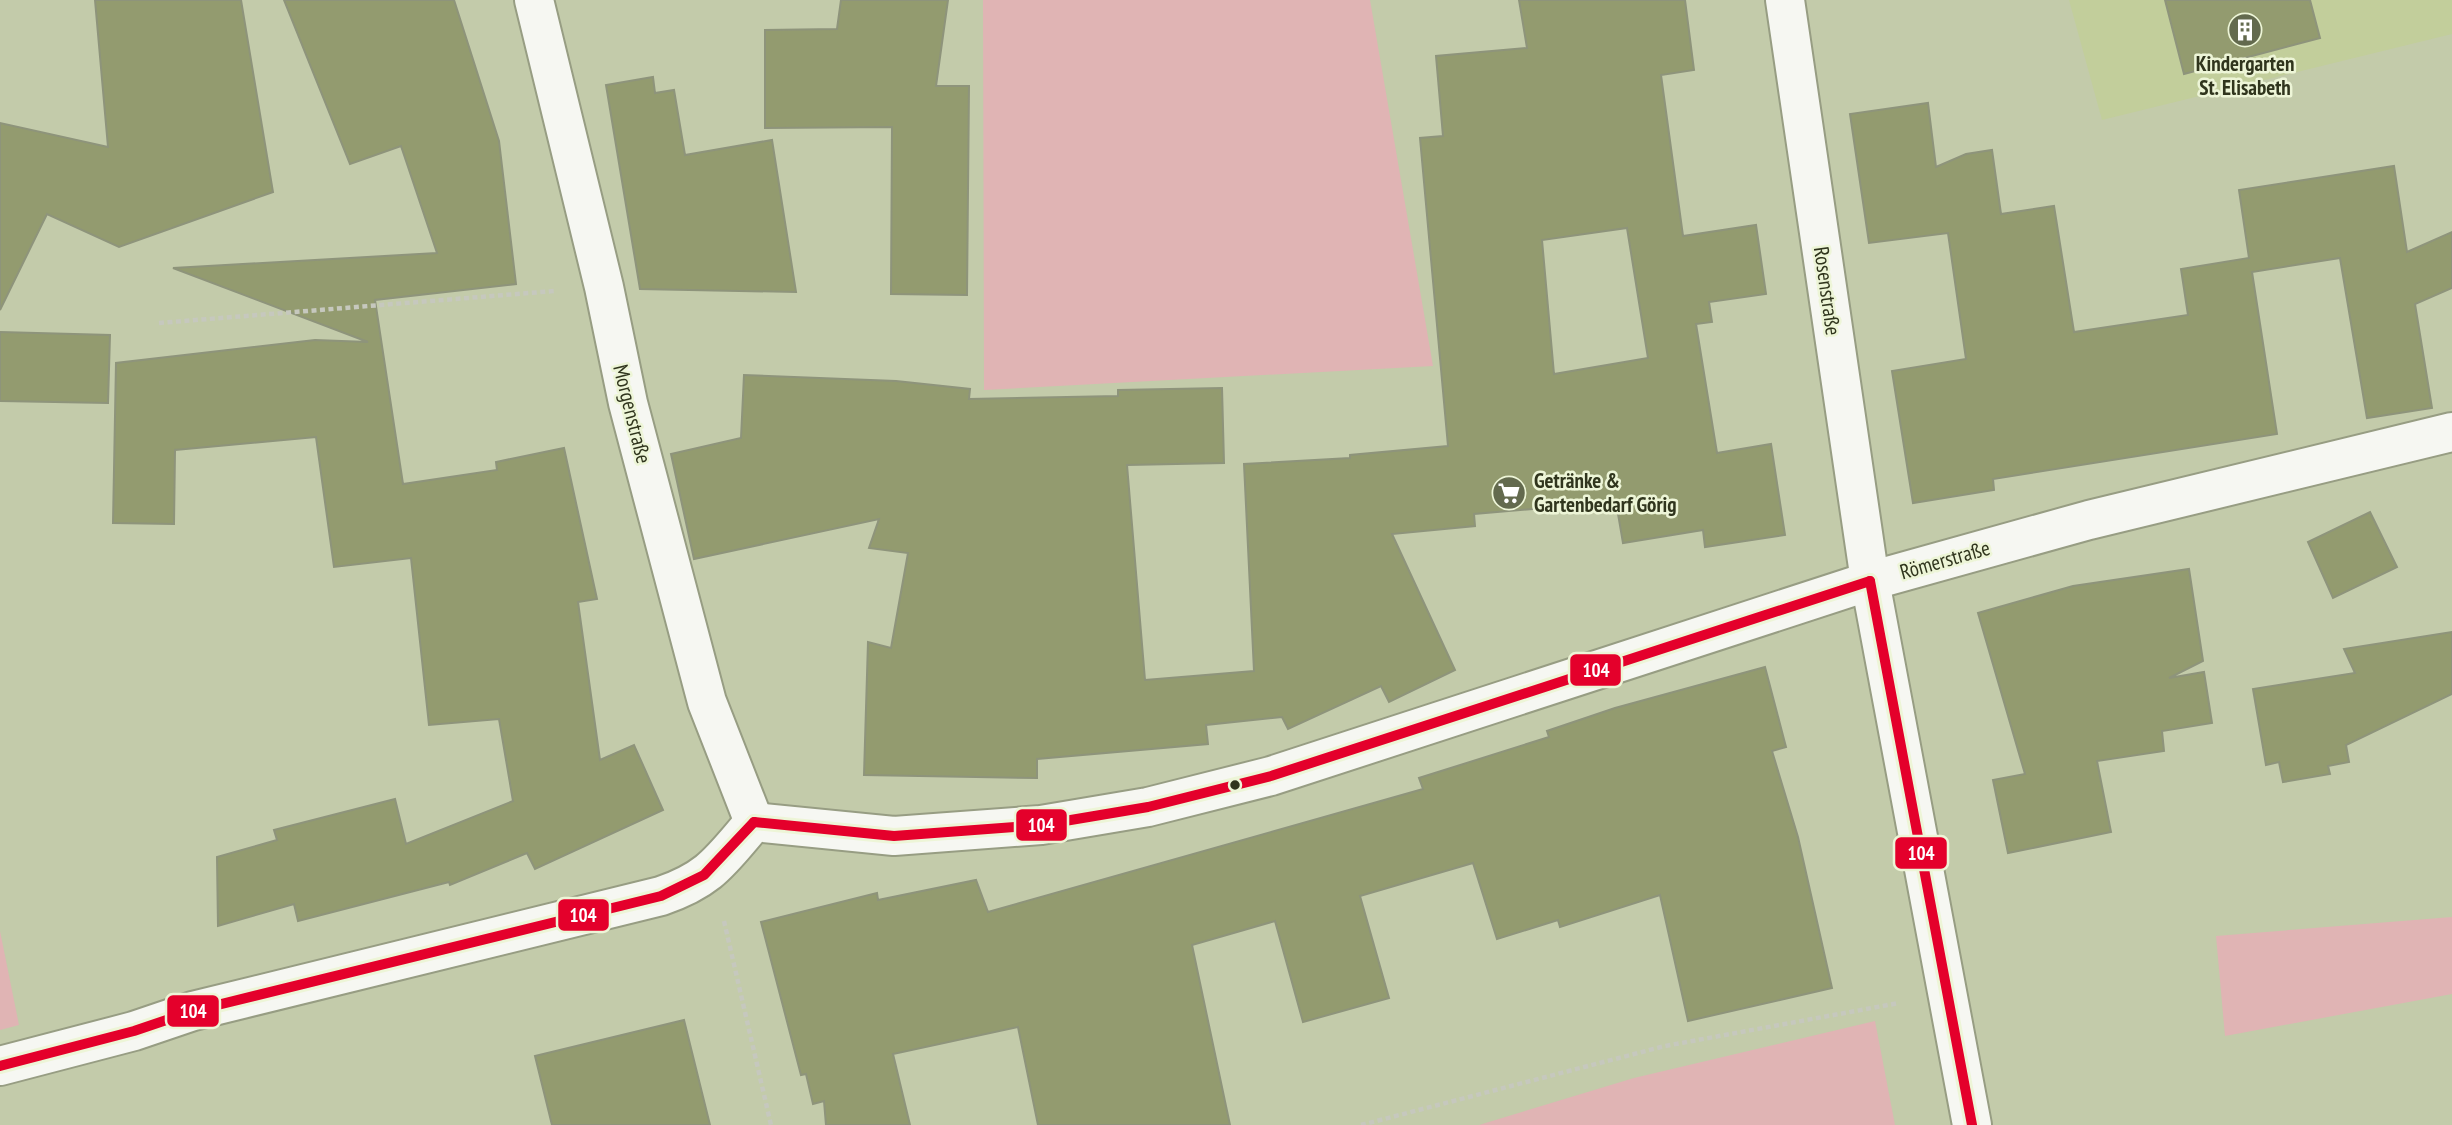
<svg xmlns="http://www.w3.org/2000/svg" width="2452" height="1125" viewBox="0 0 2452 1125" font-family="'PT Sans Narrow',sans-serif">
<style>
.built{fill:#c2ce9b}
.green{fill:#e0b4b4}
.building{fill:#939b6f;stroke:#8e947b;stroke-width:2;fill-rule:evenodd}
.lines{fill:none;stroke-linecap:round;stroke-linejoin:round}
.minor-casing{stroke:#979d83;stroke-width:42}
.path{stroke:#c6c8be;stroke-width:4.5;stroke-dasharray:5 3.5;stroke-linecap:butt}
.minor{stroke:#f6f7f2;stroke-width:38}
.bus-1-casing{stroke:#edf5d7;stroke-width:16}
.bus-1{stroke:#e4002b;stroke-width:10}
.bus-dot{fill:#30351d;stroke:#edf5d7;stroke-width:2.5}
.labels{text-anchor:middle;stroke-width:5;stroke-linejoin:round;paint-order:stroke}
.poi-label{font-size:21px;font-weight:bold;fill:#30351d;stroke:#edf5d7}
.street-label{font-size:21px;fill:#30351d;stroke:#edf5d7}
.line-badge{stroke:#edf5d7;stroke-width:2.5}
.badge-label{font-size:19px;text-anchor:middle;font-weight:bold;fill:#fff}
</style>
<rect width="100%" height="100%" fill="#c3cbaa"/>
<path class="built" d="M 2069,0 L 2452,0 L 2452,34 L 2102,120 Z"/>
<g class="green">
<path d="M 983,0 L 1370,0 L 1433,366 L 984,390 Z"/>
<path d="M 2452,917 L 2452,994 L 2225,1036 L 2216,936 Z"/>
<path d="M 0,931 L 19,1025 L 0,1030 Z"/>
<path d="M 1875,1021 L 1895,1125 L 1479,1125 L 1634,1078 Z"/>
</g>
<g class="building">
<path d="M 95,0 L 241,0 L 273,192 L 119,247 L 47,214 L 0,310 L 0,123 L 108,147 Z"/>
<path d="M 284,0 L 454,0 L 499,141 L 516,284 L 375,300 L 403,484 L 497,470 L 496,462 L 564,448 L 597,599 L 578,602 L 600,760 L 634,745 L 663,810 L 535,869 L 527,853 L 450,885 L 449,882 L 298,921 L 294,904 L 218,926 L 217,857 L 277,840 L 274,830 L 395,799 L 406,844 L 513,801 L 499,719 L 429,725 L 411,558 L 334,567 L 316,437 L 175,450 L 174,524 L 113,523 L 116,363 L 315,340 L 368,342 L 173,268 L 437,253 L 401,146 L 350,164 Z"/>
<path d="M 841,0 L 948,0 L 936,86 L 969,86 L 967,295 L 891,294 L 892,127 L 765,128 L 765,30 L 837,29 Z"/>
<path d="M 1519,0 L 1685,0 L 1694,70 L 1661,75 L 1683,236 L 1756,225 L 1766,294 L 1709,302 L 1712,322 L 1696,324 L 1717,453 L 1771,444 L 1785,535 L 1705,547 L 1703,530 L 1623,543 L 1616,502 L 1474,514 L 1475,526 L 1392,534 L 1455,670 L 1389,702 L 1381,686 L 1288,729 L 1282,717 L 1206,725 L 1208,744 L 1037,759 L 1037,778 L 864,775 L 868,642 L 891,648 L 908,553 L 869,548 L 879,519 L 694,559 L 671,454 L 741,438 L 744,375 L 896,381 L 970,389 L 969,399 L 1118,396 L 1118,390 L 1222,388 L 1224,463 L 1127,465 L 1145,680 L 1254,671 L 1244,464 L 1350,458 L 1350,455 L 1448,446 L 1420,138 L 1443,136 L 1436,56 L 1527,48 ZM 1627,228 L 1648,358 L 1554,374 L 1542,240 Z"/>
<path d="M 2165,0 L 2310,0 L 2320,38 L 2184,74 Z"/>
<path d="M 653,77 L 655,93 L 674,90 L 685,155 L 772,140 L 796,292 L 640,289 L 606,85 Z"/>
<path d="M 1928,103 L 1936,167 L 1966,154 L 1992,150 L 2001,214 L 2054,206 L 2074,332 L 2188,315 L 2181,269 L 2249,258 L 2239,190 L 2394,166 L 2407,252 L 2452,232 L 2452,288 L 2415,304 L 2432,408 L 2367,418 L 2340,258 L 2252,272 L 2277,434 L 1993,479 L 1994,490 L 1913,503 L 1892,371 L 1966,359 L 1948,233 L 1869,243 L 1850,114 Z"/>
<path d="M 0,332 L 110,335 L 108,403 L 0,401 Z"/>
<path d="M 2370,512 L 2397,567 L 2333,598 L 2308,542 Z"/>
<path d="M 2189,569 L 2203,661 L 2169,678 L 2204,672 L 2212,723 L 2162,731 L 2164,751 L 2097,761 L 2111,832 L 2008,853 L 1993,780 L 2025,774 L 1978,613 L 2073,586 Z"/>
<path d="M 2452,632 L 2452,694 L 2346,745 L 2349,762 L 2328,766 L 2330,774 L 2283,782 L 2279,762 L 2266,765 L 2253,689 L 2355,673 L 2344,649 Z"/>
<path d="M 1765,667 L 1786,747 L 1772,751 L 1798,837 L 1832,988 L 1688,1021 L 1660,895 L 1560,927 L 1558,920 L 1497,939 L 1473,863 L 1360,896 L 1389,998 L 1303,1022 L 1275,921 L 1192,945 L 1230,1125 L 1038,1125 L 1018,1027 L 893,1054 L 910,1125 L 826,1125 L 824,1101 L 813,1104 L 806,1074 L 801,1075 L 761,922 L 877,893 L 878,900 L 976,880 L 988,912 L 1423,789 L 1419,778 L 1549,737 L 1547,731 L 1615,708 Z"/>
<path d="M 684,1020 L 710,1125 L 552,1125 L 535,1056 Z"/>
</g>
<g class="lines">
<g class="minor-casing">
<g id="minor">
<path d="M 534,0 L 604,287 L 628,403 L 707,702 L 754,822"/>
<path d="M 1785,0 L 1870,581 L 1972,1125"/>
<path d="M 754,822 L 894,836 L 1041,825 L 1148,807 L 1271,776 L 1870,581 L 2089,520 L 2452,432"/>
<path d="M 0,1066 L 134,1031 L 193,1011 L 661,896 C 711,879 721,860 754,822"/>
</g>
</g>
<g class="path">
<path d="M 159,323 L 554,291"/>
<path d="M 724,921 L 771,1125"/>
<path d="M 1361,1125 L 1665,1046 L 1899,1003"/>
</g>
<use href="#minor" class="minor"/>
<g class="bus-1-casing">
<g id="bus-1">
<path d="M 1870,581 L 1972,1125"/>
<path d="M 754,822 L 894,836 L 1041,825 L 1148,807 L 1271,776 L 1870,581"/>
<path d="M 0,1066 L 134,1031 L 193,1011 L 661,896 L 704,875 L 754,822"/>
</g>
</g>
<use href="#bus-1" class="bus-1"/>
</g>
<defs>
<g id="building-disc" transform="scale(1.75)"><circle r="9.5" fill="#636a4e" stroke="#edf5d7"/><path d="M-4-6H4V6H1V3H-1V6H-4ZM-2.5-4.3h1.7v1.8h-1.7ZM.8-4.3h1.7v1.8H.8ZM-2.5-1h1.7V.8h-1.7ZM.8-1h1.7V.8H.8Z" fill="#fff"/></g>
<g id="supermarket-disc" transform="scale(1.75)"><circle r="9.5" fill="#636a4e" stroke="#edf5d7"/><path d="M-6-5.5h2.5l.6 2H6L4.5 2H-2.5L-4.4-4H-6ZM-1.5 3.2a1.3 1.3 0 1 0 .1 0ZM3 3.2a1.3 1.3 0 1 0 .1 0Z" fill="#fff"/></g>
</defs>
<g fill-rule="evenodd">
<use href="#building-disc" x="2245" y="30"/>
<use href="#supermarket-disc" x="1509" y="493"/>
</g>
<circle class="bus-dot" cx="1235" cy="785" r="6"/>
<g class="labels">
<g class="poi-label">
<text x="2245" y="71">Kindergarten<tspan x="2245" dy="24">St. Elisabeth</tspan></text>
<text x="1534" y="488" text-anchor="start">Getränke &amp;<tspan x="1534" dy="24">Gartenbedarf Görig</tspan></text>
</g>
<g class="street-label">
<text transform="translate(1827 291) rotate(82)" y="7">Rosenstraße</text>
<text transform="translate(632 414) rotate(76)" y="7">Morgenstraße</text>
<text transform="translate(1945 560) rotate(-16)" y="7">Römerstraße</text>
</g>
</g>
<g class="line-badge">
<rect x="1569" y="653" width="53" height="34" rx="7" fill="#e4002b"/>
<rect x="1015" y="808" width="53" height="34" rx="7" fill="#e4002b"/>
<rect x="1894" y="836" width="54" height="34" rx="7" fill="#e4002b"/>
<rect x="557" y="898" width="53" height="34" rx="7" fill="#e4002b"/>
<rect x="166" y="994" width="54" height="34" rx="7" fill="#e4002b"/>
</g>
<g class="badge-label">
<text x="1596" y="677">104</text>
<text x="1041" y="832">104</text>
<text x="1921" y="860">104</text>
<text x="583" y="922">104</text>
<text x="193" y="1018">104</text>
</g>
</svg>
